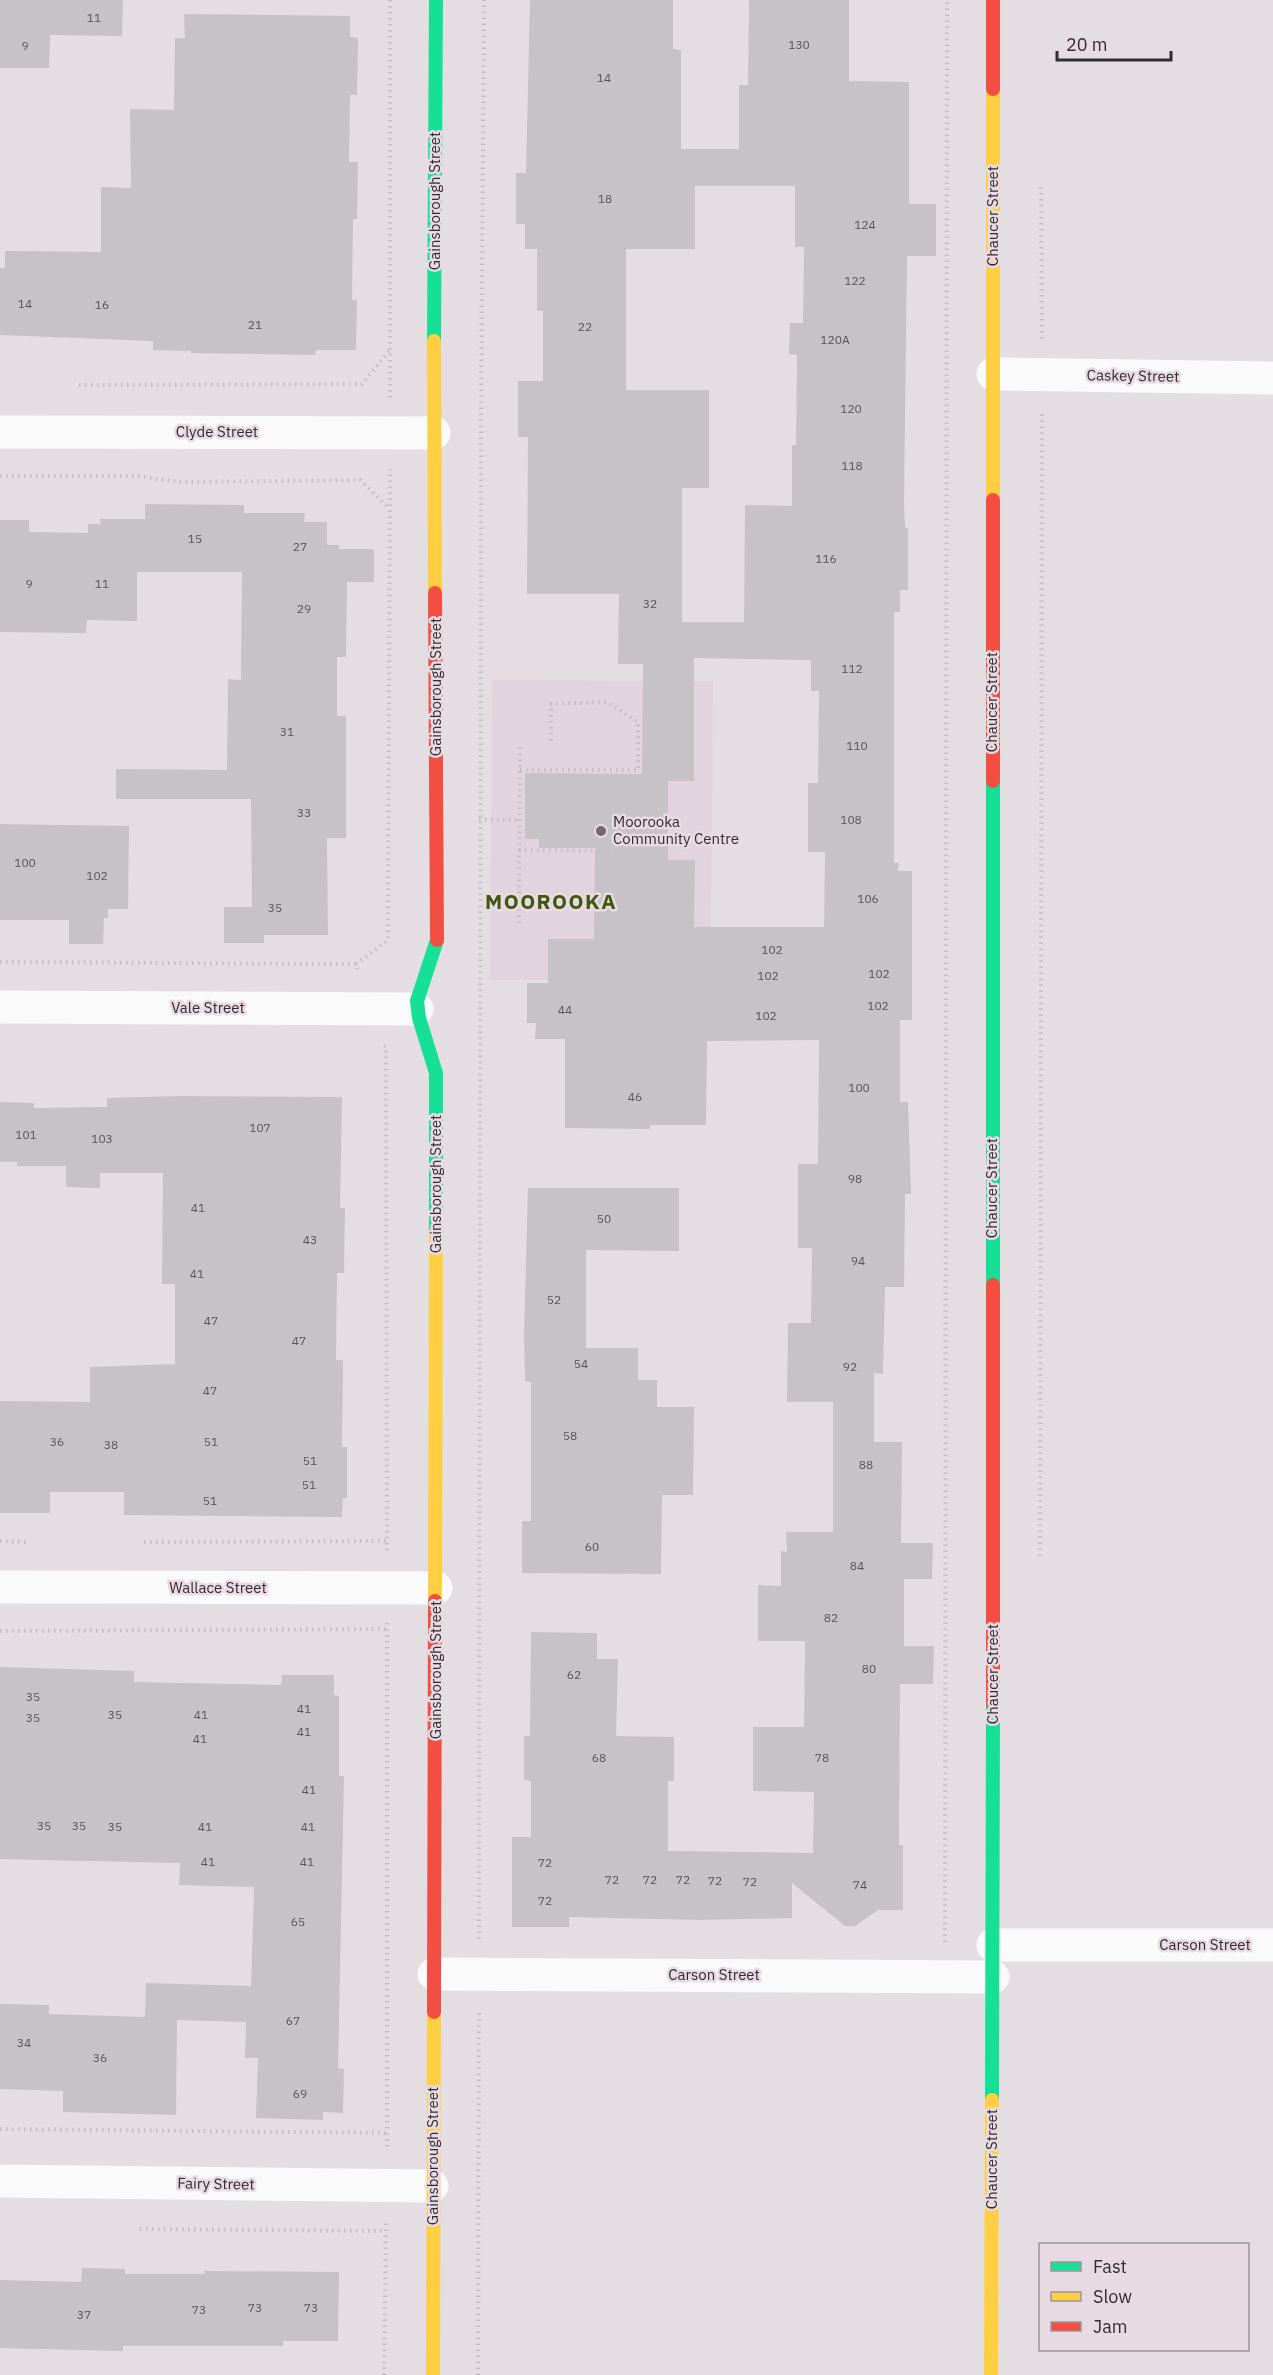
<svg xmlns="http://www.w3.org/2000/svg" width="1273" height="2375" viewBox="0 0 1273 2375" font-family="'IBM Plex Sans',sans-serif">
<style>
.built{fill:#e2d4de}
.building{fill:#c7c2c6;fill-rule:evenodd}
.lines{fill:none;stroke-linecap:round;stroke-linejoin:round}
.path{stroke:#c3bfc1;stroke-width:4;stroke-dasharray:1.5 4.5;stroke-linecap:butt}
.street{stroke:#fbfafb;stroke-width:33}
.fast{stroke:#16e098;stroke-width:14}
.slow{stroke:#ffcf43;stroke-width:14}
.jam{stroke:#f24e42;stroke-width:14}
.poi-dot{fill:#706a6e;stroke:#e8dae3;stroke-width:2}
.labels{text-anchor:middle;stroke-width:5;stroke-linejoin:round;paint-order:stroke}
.number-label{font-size:12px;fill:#565255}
.street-label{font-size:15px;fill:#312c2f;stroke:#e8dae3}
.poi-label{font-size:15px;fill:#312c2f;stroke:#e8dae3;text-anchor:start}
.district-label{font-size:21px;font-weight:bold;letter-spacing:1.5px;fill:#3f5810;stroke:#e8dae3}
</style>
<rect width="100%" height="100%" fill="#e4dee2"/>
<path class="built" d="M 492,680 L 713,681 L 711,981 L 490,980 Z"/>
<g class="building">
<path d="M 0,0 L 123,0 L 122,36 L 50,35 L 49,68 L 0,68 Z"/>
<path d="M 530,0 L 673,0 L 673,49 L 681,50 L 681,149 L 739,149 L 739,85 L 748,85 L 749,0 L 849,0 L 849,81 L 909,82 L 909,204 L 936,204 L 936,256 L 907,256 L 904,500 L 905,528 L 908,528 L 908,590 L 900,590 L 900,612 L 894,612 L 894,863 L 899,863 L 898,871 L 912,871 L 912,1020 L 900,1020 L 900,1102 L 908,1102 L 911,1194 L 905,1194 L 904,1287 L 885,1287 L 883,1374 L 874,1373 L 874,1442 L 902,1442 L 901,1543 L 933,1543 L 932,1579 L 904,1579 L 904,1646 L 934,1646 L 933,1684 L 900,1684 L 899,1845 L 903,1845 L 903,1910 L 878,1910 L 855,1926 L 845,1926 L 792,1883 L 792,1918 L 699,1920 L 569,1917 L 569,1927 L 512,1927 L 512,1837 L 531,1837 L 531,1781 L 524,1780 L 524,1736 L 530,1736 L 531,1632 L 597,1633 L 597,1659 L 618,1659 L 616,1736 L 674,1737 L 674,1781 L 668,1781 L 668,1851 L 813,1853 L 814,1792 L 753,1791 L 753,1727 L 804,1727 L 805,1641 L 758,1641 L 758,1585 L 781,1586 L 781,1551 L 787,1552 L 786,1532 L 833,1532 L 833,1402 L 787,1402 L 788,1323 L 811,1323 L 812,1248 L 798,1248 L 798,1164 L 818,1164 L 819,1040 L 707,1041 L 706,1125 L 650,1125 L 650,1129 L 565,1128 L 565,1039 L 535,1039 L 536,1023 L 527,1023 L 527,983 L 548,983 L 548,939 L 594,939 L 595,848 L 539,848 L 539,839 L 525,839 L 525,773 L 642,774 L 643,664 L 618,664 L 619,594 L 527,594 L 528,437 L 518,437 L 518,381 L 543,381 L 543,311 L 537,311 L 537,249 L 525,249 L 525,224 L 516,224 L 516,173 L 526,173 ZM 695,186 L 795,186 L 795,247 L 804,247 L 803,323 L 790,323 L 789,354 L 797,355 L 796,445 L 792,445 L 792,506 L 745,505 L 744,622 L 682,622 L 682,488 L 709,488 L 709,390 L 626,390 L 626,249 L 695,249 ZM 694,658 L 811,660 L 811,691 L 819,691 L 818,783 L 808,783 L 808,852 L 825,852 L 824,927 L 694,927 L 695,860 L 668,860 L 668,781 L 694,781 Z"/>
<path d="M 184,14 L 350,16 L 350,37 L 358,38 L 357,95 L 350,95 L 349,162 L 358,162 L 357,219 L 353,219 L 352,300 L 357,300 L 356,350 L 316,350 L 315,355 L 191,353 L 191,351 L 153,350 L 153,341 L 0,335 L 0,268 L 5,268 L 5,251 L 101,252 L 101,187 L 131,188 L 130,109 L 174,110 L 175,38 L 185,38 Z"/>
<path d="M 145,504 L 244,505 L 244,513 L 305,513 L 304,522 L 327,522 L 327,545 L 339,545 L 339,549 L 374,549 L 374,582 L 347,582 L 346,657 L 337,657 L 337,716 L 346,716 L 346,838 L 327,838 L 328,935 L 264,935 L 264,943 L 224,943 L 224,907 L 252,907 L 251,799 L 116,799 L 116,769 L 227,770 L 228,679 L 241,680 L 242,572 L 137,572 L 137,621 L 87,620 L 86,633 L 0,632 L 0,520 L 29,520 L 29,532 L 88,533 L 88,524 L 101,524 L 100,519 L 145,519 Z"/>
<path d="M 0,824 L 129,826 L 128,909 L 108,909 L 108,918 L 104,918 L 103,944 L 69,944 L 69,920 L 0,920 Z"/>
<path d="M 180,1096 L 342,1097 L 340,1208 L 345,1208 L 344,1273 L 337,1273 L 336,1360 L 343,1360 L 342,1447 L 347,1447 L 347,1498 L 343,1498 L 342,1517 L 124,1515 L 124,1492 L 50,1492 L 50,1513 L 0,1513 L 0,1401 L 90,1402 L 90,1367 L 175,1364 L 175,1284 L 162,1284 L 163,1173 L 100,1173 L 100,1188 L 66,1187 L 66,1166 L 17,1166 L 17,1162 L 0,1162 L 0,1102 L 34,1103 L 34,1108 L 107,1107 L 107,1098 Z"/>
<path d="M 528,1188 L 679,1188 L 679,1251 L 586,1250 L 586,1348 L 638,1348 L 638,1380 L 657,1380 L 657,1407 L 694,1407 L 693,1495 L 662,1495 L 661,1574 L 522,1573 L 522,1521 L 531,1521 L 531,1382 L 525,1381 L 524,1334 Z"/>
<path d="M 0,1667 L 134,1671 L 134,1682 L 281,1685 L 282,1675 L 334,1675 L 334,1695 L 339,1696 L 339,1776 L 344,1776 L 338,2068 L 344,2069 L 343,2113 L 323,2112 L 323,2120 L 256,2118 L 258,2058 L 245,2058 L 246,2022 L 177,2020 L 176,2115 L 63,2112 L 63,2091 L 0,2089 L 0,2004 L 49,2005 L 49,2014 L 145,2017 L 146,1983 L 251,1986 L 254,1887 L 179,1885 L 180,1863 L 0,1859 Z"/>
<path d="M 82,2268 L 125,2269 L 125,2274 L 205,2274 L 204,2271 L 339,2272 L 338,2341 L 283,2341 L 283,2346 L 123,2346 L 123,2351 L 0,2348 L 0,2280 L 81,2282 Z"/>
</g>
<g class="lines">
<g class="path">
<path d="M 390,0 L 390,398"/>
<path d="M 1041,187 L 1042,340"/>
<path d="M 79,385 L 362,384 L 390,350"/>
<path d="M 0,476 L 138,476 L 179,482 L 360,480 L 389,508"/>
<path d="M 520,770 L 638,770 L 638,722 L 607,702 L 551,704 L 551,744"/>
<path d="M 479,819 L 519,820"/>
<path d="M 519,850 L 636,851"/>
<path d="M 519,923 L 520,744"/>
<path d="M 0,962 L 356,964 L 359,973"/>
<path d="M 356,964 L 388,940 L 390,469"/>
<path d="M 384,1046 L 386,1047 L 387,1552"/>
<path d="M 0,1541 L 27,1542"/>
<path d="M 144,1542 L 387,1541"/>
<path d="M 1040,1556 L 1042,411"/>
<path d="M 387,1623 L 387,2149"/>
<path d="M 0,1631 L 386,1629"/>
<path d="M 479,1939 L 481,414 L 484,0"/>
<path d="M 945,1942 L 947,0"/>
<path d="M 0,2129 L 387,2133"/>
<path d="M 140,2229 L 384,2231"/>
<path d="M 384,2375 L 386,2220"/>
<path d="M 478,2375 L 479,2010"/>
</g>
<g class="street">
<path d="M 993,374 L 1273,378"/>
<path d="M 0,432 L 434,433"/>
<path d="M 0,1007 L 417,1009"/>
<path d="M 0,1587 L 436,1588"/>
<path d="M 993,1945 L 1273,1945"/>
<path d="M 434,1974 L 993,1977"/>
<path d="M 0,2181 L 432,2186"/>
</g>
<g class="fast">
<path d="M 434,341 L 436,0"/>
<path d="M 993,781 L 993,1285"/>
<path d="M 436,1233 L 436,1073 L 419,1018 L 417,1001 L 437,940"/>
<path d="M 992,2100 L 993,1703"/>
</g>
<g class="slow">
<path d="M 993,89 L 993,500"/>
<path d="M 434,341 L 435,593"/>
<path d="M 435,1601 L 436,1233"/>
<path d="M 433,2375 L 434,2012"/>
<path d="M 991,2375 L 992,2100"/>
</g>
<g class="jam">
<path d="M 993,0 L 993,89"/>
<path d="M 993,500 L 993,781"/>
<path d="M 435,593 L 437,940"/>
<path d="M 993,1285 L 993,1703"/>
<path d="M 434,2012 L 435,1601"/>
</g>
</g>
<circle class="poi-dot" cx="601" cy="831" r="6"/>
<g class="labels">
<g class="number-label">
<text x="94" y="22">11</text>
<text x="799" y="49">130</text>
<text x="25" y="50">9</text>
<text x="604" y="82">14</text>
<text x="605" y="203">18</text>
<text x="865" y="229">124</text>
<text x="855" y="285">122</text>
<text x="25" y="308">14</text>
<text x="102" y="309">16</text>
<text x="255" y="329">21</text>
<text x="585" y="331">22</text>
<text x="835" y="344">120A</text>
<text x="851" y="413">120</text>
<text x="852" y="470">118</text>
<text x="195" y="543">15</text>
<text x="300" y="551">27</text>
<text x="826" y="563">116</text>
<text x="29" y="588">9</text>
<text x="102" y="588">11</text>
<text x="650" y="608">32</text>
<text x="304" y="613">29</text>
<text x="852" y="673">112</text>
<text x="287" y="736">31</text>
<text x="857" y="750">110</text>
<text x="304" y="817">33</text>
<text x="851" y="824">108</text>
<text x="25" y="867">100</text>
<text x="97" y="880">102</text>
<text x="868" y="903">106</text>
<text x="275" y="912">35</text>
<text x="772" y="954">102</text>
<text x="879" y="978">102</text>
<text x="768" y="980">102</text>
<text x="878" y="1010">102</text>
<text x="565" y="1014">44</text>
<text x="766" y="1020">102</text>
<text x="859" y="1092">100</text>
<text x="635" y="1101">46</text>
<text x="260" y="1132">107</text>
<text x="26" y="1139">101</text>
<text x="102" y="1143">103</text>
<text x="855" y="1183">98</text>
<text x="198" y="1212">41</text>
<text x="604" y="1223">50</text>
<text x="310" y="1244">43</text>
<text x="858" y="1265">94</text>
<text x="197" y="1278">41</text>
<text x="554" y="1304">52</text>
<text x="211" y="1325">47</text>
<text x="299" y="1345">47</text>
<text x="581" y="1368">54</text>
<text x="850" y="1371">92</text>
<text x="210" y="1395">47</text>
<text x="570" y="1440">58</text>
<text x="57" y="1446">36</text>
<text x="211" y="1446">51</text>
<text x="111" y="1449">38</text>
<text x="310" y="1465">51</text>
<text x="866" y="1469">88</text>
<text x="309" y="1489">51</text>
<text x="210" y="1505">51</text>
<text x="592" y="1551">60</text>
<text x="857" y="1570">84</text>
<text x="831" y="1622">82</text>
<text x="869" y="1673">80</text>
<text x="574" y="1679">62</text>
<text x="33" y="1701">35</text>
<text x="304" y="1713">41</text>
<text x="115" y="1719">35</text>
<text x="201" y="1719">41</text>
<text x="33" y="1722">35</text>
<text x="304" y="1736">41</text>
<text x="200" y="1743">41</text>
<text x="599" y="1762">68</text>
<text x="822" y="1762">78</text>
<text x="309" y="1794">41</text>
<text x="44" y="1830">35</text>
<text x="79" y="1830">35</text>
<text x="115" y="1831">35</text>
<text x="205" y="1831">41</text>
<text x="308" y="1831">41</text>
<text x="208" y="1866">41</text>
<text x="307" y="1866">41</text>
<text x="545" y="1867">72</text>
<text x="612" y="1884">72</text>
<text x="650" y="1884">72</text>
<text x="683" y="1884">72</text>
<text x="715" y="1885">72</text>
<text x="750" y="1886">72</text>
<text x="860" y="1889">74</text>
<text x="545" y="1905">72</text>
<text x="298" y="1926">65</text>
<text x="293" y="2025">67</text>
<text x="24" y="2047">34</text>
<text x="100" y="2062">36</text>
<text x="300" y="2098">69</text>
<text x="255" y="2312">73</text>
<text x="311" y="2312">73</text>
<text x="199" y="2314">73</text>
<text x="84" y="2319">37</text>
</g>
<g class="street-label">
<text transform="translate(435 201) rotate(-90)" y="5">Gainsborough Street</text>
<text transform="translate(993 216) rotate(-90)" y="5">Chaucer Street</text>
<text transform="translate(1133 376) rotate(1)" y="5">Caskey Street</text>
<text x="217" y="437">Clyde Street</text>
<text transform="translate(436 687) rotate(-90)" y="5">Gainsborough Street</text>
<text transform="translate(992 702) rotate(-90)" y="5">Chaucer Street</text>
<text x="208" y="1013">Vale Street</text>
<text transform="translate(436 1184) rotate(-90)" y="5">Gainsborough Street</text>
<text transform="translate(992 1188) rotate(-90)" y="5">Chaucer Street</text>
<text x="218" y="1593">Wallace Street</text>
<text transform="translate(436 1670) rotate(-90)" y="5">Gainsborough Street</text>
<text transform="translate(993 1674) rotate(-90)" y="5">Chaucer Street</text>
<text x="1205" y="1950">Carson Street</text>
<text x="714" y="1980">Carson Street</text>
<text transform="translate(433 2156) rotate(-90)" y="5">Gainsborough Street</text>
<text transform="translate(992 2159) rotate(-90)" y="5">Chaucer Street</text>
<text transform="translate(216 2184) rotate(1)" y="5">Fairy Street</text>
</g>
<g class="poi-label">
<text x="613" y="827">Moorooka<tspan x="613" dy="17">Community Centre</tspan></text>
</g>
<g class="district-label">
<text x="551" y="909">MOOROOKA</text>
</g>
</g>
<rect x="1039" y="2243" width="210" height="108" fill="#e8dae3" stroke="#9f949b" stroke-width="1.5"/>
<rect x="1051" y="2262" width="30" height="9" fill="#16e098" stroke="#9f949b" stroke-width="1.5"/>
<text x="1093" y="2273" font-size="18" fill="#312c2f">Fast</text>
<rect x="1051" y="2292" width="30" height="9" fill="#ffcf43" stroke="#9f949b" stroke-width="1.5"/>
<text x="1093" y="2303" font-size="18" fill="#312c2f">Slow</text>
<rect x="1051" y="2322" width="30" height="9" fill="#f24e42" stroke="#9f949b" stroke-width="1.5"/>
<text x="1093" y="2333" font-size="18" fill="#312c2f">Jam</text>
<path d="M1057 51v9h114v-9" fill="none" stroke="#312c2f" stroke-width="3"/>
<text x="1066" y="51" font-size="18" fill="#312c2f" stroke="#e8dae3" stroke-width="4.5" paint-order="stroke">20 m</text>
</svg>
